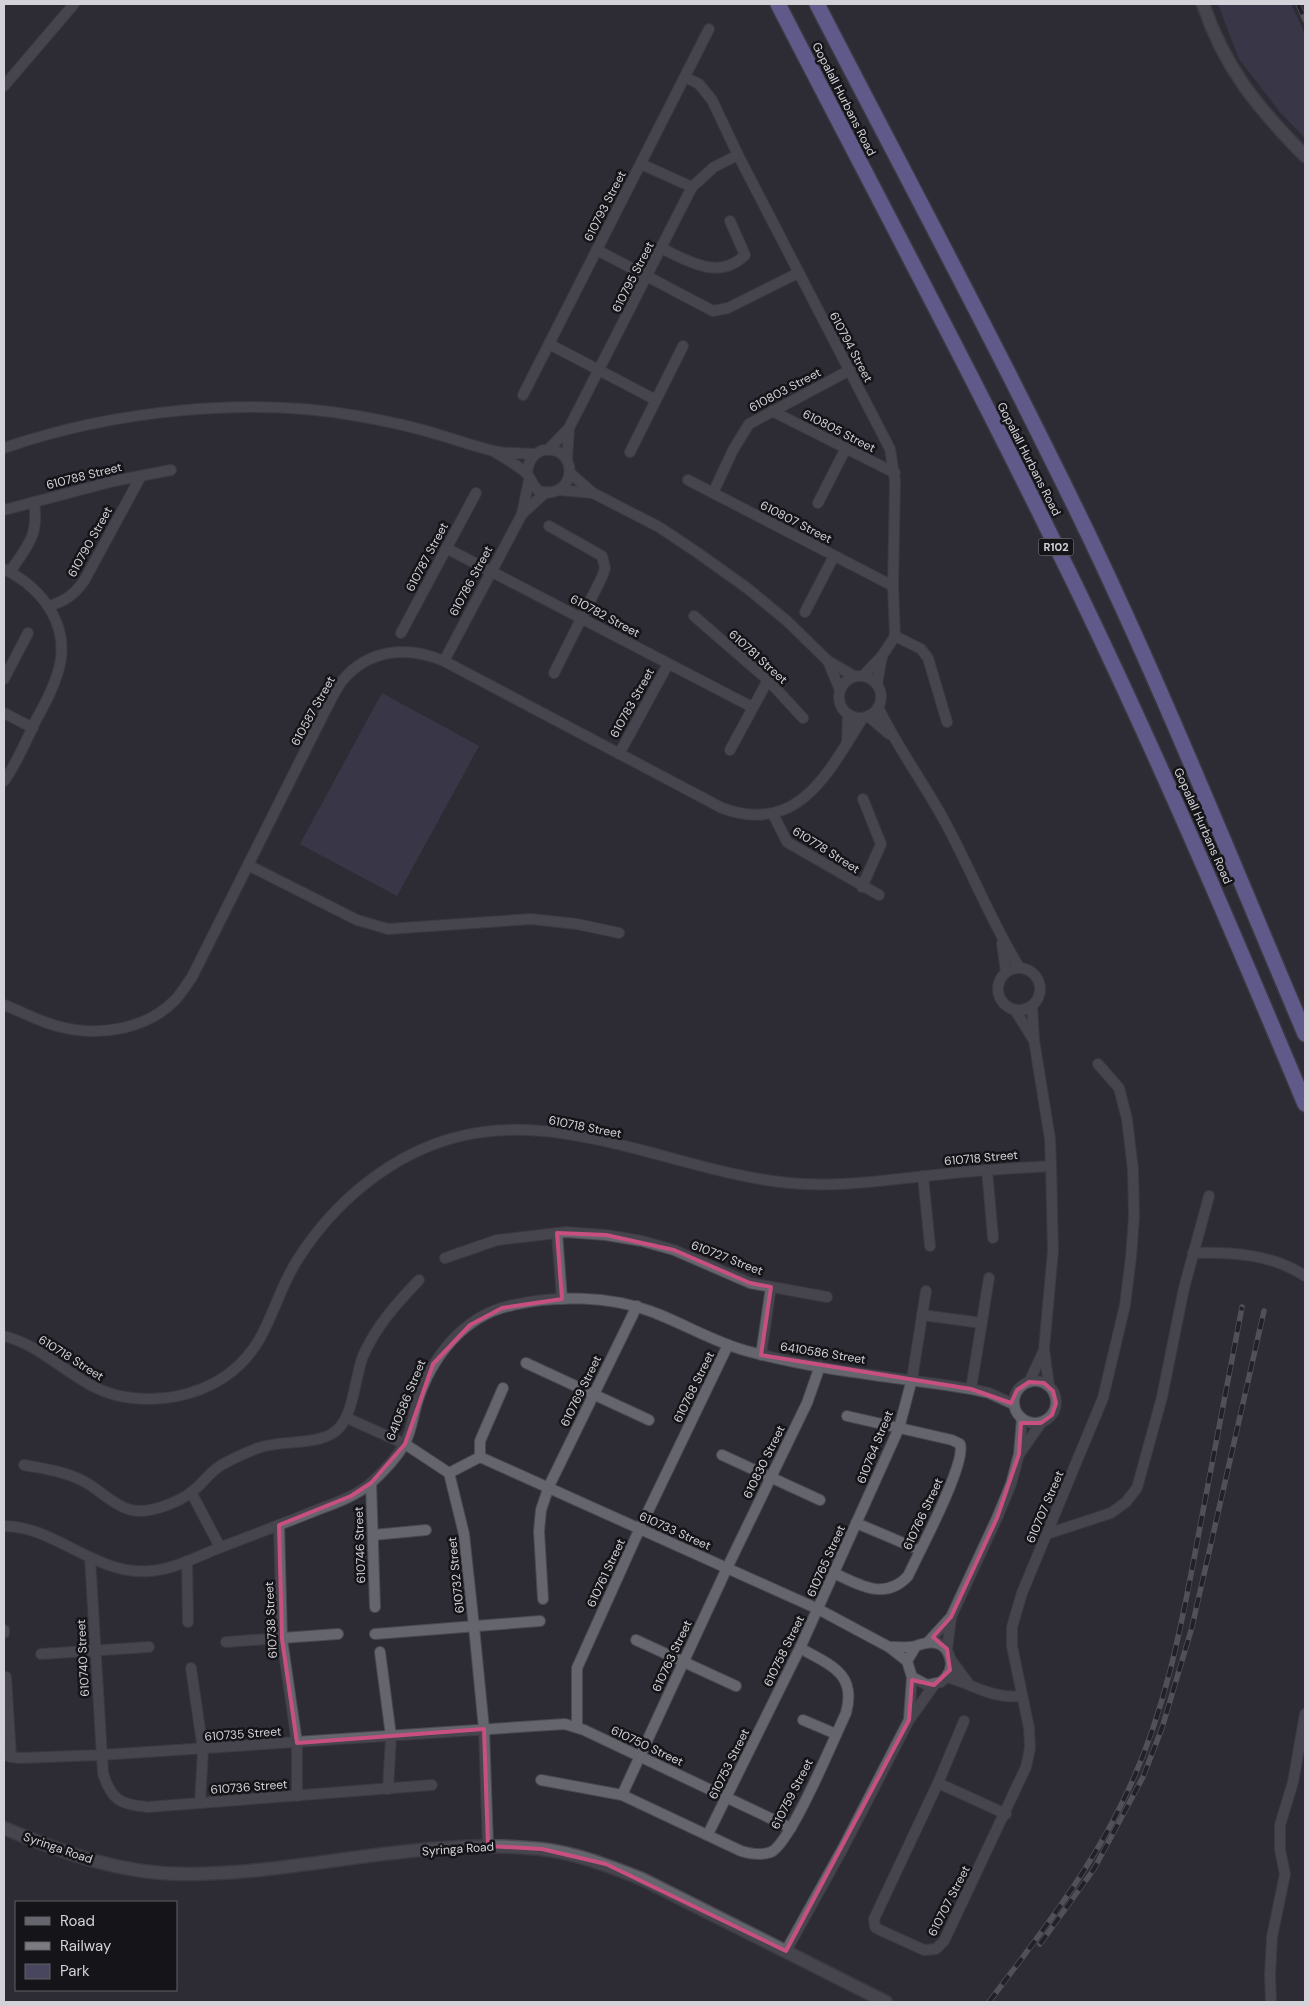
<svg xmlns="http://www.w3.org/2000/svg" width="1309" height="2006" viewBox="0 0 1309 2006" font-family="'DM Sans',sans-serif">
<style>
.green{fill:#48465e}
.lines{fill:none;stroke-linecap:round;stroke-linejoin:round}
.minor-casing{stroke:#4a4951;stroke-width:12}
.tertiary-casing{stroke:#4a4951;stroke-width:15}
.motorway-casing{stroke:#4a4951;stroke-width:18}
.minor{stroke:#65656e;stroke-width:10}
.tertiary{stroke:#65656e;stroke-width:12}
.motorway{stroke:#9d92f3;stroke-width:15}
.rail-casing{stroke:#7c7b82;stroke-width:5.5}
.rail{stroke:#151519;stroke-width:4;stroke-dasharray:11;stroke-linecap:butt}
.marked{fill:none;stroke:#c75080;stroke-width:4;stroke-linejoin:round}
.labels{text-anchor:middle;stroke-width:5;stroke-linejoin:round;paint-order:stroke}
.shield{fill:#151519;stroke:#9a999f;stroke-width:1}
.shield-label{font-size:11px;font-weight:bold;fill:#d3d2d8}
.street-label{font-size:12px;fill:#d3d2d8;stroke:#151519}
</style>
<rect width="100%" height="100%" fill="#2d2c34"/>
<g class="green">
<path d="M 1218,4 L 1291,4 L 1305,34 L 1305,138 L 1280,112 L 1239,59 Z"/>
<path d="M 382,693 L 479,746 L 397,896 L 300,844 Z"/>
</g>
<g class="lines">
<g class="minor-casing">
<g id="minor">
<path d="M 685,77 L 699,84 L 712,100 L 738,155 L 890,449 L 895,481 L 893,586 L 895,636 L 882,656 L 863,676"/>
<path d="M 4,86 L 74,4"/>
<path d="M 641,164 L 692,187"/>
<path d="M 661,248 C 688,261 719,281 745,255 L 730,221"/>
<path d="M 597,250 L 713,311 L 728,308 L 798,273"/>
<path d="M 549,344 L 656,400"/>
<path d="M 523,395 L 709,29"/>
<path d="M 772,411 L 895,473"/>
<path d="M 4,448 C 111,411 246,396 358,416 C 387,421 415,427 443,436 C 460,441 477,447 494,451 C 507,454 522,453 535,454"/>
<path d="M 549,449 L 569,428 L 692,187 L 714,167 L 738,155"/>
<path d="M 495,452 C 505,458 515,464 524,471 C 534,479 532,496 552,492 C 576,488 575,452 551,450 C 536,448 528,460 527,473"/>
<path d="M 630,452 L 683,346"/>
<path d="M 567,459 L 569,428"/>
<path d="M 570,473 L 593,493 L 659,527 L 698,553 L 747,588 L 787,621 L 828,661 L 854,676"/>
<path d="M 688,480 L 893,586"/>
<path d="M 559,490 L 593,493"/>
<path d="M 713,493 L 733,450 L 749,424 L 850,370"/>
<path d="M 818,503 L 846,448"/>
<path d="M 4,510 L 114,481 L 171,470"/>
<path d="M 522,514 L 546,492"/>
<path d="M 549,526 L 602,556 L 605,568 L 602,577 L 554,673"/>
<path d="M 446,548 L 752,707"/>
<path d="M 4,569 C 44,589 73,628 57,675 C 52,691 44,706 36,720 C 26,741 17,763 4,781"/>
<path d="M 10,572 C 28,544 39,537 34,502"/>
<path d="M 49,606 C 65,601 74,595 84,581 L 141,476"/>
<path d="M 805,612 L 834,556"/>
<path d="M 694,616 L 768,680 L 803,718"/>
<path d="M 401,633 L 476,493"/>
<path d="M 895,636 L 921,649 L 928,658 L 947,722"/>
<path d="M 444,661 L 522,514 L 529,480"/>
<path d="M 828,661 L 840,690"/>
<circle cx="860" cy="697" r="21"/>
<path d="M 4,679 L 28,633"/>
<path d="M 877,684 L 882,656"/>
<path d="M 878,707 C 897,747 924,783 945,822 C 971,870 991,921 1019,967"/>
<path d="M 4,713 L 33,728"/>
<path d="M 868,716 L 889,734"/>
<path d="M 847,743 L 848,714"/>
<path d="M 730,750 L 768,680"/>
<path d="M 619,754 L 668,664"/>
<path d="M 773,814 L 787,842 L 879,895"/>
<path d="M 248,865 L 357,920 L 388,929 L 531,919 L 577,924 L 619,933"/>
<path d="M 862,887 L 881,844 L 863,799"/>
<path d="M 1002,943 L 1006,972"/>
<circle cx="1019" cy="989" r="21"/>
<path d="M 4,1005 C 23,1012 42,1023 61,1027 C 100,1037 148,1029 176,999 C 182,992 187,984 192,977 L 325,711 C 330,702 335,690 342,681 C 369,648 408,646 444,661 L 722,808 C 798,836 828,773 862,719"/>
<path d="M 1032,1006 L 1034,1040 L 1050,1139 L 1051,1166 L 1053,1251 L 1044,1349 L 1049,1386"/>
<path d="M 1015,1010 L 1033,1039"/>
<path d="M 987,1170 L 993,1238"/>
<path d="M 923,1176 L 930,1246"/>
<path d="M 557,1233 L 562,1299"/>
<path d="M 1193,1253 C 1232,1252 1272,1254 1305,1276"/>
<path d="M 445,1258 L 497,1240 L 566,1232 L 606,1235 L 642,1241 L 674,1250 L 750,1283 L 827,1297"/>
<path d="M 922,1315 L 982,1323"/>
<path d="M 4,1336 C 49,1347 78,1390 125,1397 C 177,1405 231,1387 259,1340 C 274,1314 281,1285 298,1259 C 334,1202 393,1152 461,1136 C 568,1110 683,1173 789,1183 C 841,1188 893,1179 944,1174 C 980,1170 1016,1168 1051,1166"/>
<path d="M 761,1355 L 771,1287"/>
<path d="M 526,1363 L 649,1420"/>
<circle cx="1035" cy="1402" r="21"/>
<path d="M 1029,1382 L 1044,1350"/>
<path d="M 971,1389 L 989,1278"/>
<path d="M 347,1418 L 405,1444 L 449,1473 L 464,1534 L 474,1627 L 484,1729 L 488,1846"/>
<path d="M 1020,1453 L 1041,1423"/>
<path d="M 722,1455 L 820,1500"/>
<path d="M 480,1457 L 480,1441 L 503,1388"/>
<path d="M 24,1465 C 44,1469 64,1471 83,1481 C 100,1489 118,1511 139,1511 C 156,1511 178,1502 192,1492 C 202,1484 209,1473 220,1466 C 231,1459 245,1453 258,1448 C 282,1439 324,1447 340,1427 C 354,1410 355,1377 363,1356 C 376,1326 397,1303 419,1280"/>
<path d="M 449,1473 L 480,1457 L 818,1609 L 889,1647 L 907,1661"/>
<path d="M 371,1483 L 375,1607"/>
<path d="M 191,1492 L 220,1547"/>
<path d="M 856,1523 L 920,1550"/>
<path d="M 279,1525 L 282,1639 L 297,1743 L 297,1796"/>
<path d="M 4,1526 C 55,1526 96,1576 150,1571 C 176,1569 200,1555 224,1546 C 253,1535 282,1524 312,1512 C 332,1504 355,1497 371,1483 C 382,1473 396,1458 404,1445 C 411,1433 413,1416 417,1403 C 431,1357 464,1315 513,1305 C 556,1295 609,1296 650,1311 C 683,1323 713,1342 747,1351 C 820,1371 897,1377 971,1389 L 989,1393 L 1013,1404"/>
<path d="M 1047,1534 L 1111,1513 L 1126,1502 L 1137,1488 L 1162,1397 L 1184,1288 L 1209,1196"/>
<path d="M 373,1535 L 426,1530"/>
<path d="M 90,1558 L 103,1773 C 111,1800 121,1805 148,1807 L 432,1785"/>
<path d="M 187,1561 L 188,1622"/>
<path d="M 834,1573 C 859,1585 885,1601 908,1576 C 918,1554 967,1463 960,1444 L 952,1440 L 847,1416"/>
<path d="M 543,1599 L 539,1531 L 541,1510 L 549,1486 L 637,1306"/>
<path d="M 4,1630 L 4,1633"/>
<path d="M 375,1634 L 540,1621"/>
<path d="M 636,1640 L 736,1686"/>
<path d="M 929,1641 L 951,1617 L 997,1518 L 1011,1484 L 1019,1454 L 1022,1419"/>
<path d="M 226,1642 L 338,1634"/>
<path d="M 889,1647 C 897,1647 908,1648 916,1646 C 930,1641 945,1639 950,1658 C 953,1667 948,1676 941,1682 L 927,1685 L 912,1677 L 907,1661 L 916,1646"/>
<path d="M 947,1649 L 951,1618"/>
<path d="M 380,1652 L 391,1736 L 388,1789"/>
<path d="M 41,1654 L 149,1647"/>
<path d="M 951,1660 L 968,1683"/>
<path d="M 191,1668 L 203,1750 L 200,1803"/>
<path d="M 6,1677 L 11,1757"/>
<path d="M 947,1677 C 975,1685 991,1699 1022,1696"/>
<path d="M 909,1719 L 912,1677"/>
<path d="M 803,1720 L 836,1734"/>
<path d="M 964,1721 L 938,1783 L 874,1919 L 875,1927 L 880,1930 L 924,1950 L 936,1949 L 944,1941 L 1026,1767 L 1030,1748 L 1029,1728 L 1012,1646 L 1012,1627 L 1022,1593 L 1103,1398 L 1125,1305 L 1131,1257 L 1134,1217 L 1133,1170 L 1127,1119 L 1119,1088 L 1098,1064"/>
<path d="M 577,1727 L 577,1668 L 640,1528 L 728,1345"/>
<path d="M 4,1755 L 19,1758 L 101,1755 L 565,1724 L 584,1730 L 791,1828"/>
<path d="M 541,1780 L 622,1795 L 741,1851 C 751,1854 761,1856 771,1852 C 791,1843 834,1738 846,1713 C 857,1673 830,1665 800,1648"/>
<path d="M 938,1783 L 1006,1814"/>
<path d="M 622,1795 L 727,1568 L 807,1403 L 820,1366"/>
<path d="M 708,1834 L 800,1648 L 899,1428 L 912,1379 L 926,1291"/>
<path d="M 786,1951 L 843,1848 L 909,1720 L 934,1685"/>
<path d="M 1271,2002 L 1270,1975 L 1272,1937 L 1285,1874 L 1280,1850 L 1280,1825 L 1293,1782 L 1305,1714"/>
</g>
</g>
<g class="tertiary-casing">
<g id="tertiary">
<path d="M 1203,4 C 1225,69 1258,108 1305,156"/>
<path d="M 4,1828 C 63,1853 121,1874 186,1874 C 304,1874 422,1836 541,1849 C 576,1853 609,1866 642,1879 L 886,2002"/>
</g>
</g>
<g class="motorway-casing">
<g id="motorway">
<path d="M 778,4 C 879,200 983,395 1079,593 C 1160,761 1233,932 1305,1104"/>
<path d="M 817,4 C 909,182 1004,359 1091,540 C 1168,702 1235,869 1305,1034"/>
</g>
</g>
<use href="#minor" class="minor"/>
<use href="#tertiary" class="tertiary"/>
<use href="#motorway" class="motorway"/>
<g class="rail-casing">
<g id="rail">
<path d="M 1298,4 L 1305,20"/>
<path d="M 1040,1944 L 1094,1869 L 1143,1777 L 1162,1728 L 1192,1627 L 1264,1311"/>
<path d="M 989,2002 C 1037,1938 1088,1874 1123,1801 C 1169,1708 1184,1611 1203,1511 C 1216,1443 1229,1375 1242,1307"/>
</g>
</g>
<use href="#rail" class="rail"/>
</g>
<path d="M0 0H1309V2006H0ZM 557,1233 L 606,1235 L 674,1250 L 750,1283 L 771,1287 L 761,1355 L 971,1389 L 1011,1403 L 1017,1390 L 1029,1382 L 1044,1383 L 1053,1391 L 1056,1403 L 1052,1415 L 1041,1423 L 1021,1423 L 1019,1454 L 997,1518 L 951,1617 L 933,1637 L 947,1649 L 950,1670 L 934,1685 L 912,1680 L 909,1720 L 786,1951 L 606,1864 L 542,1849 L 488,1846 L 484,1729 L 297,1743 L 282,1639 L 279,1525 L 351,1496 L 371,1483 L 405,1444 L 433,1364 L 470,1325 L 502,1308 L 562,1299 Z" fill="#2d2c34" fill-opacity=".55" fill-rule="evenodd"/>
<path class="marked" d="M 557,1233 L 606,1235 L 674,1250 L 750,1283 L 771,1287 L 761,1355 L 971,1389 L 1011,1403 L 1017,1390 L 1029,1382 L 1044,1383 L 1053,1391 L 1056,1403 L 1052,1415 L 1041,1423 L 1021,1423 L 1019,1454 L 997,1518 L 951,1617 L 933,1637 L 947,1649 L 950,1670 L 934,1685 L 912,1680 L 909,1720 L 786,1951 L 606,1864 L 542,1849 L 488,1846 L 484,1729 L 297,1743 L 282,1639 L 279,1525 L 351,1496 L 371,1483 L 405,1444 L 433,1364 L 470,1325 L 502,1308 L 562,1299 Z"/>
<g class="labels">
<rect class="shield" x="1038.5" y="538.5" width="35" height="17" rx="4"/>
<g class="shield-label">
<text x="1056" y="551">R102</text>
</g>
<g class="street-label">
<text transform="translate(844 99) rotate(63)" y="4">Gopalall Hurbans Road</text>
<text transform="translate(605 206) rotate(-63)" y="4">610793 Street</text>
<text transform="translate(633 277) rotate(-63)" y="4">610795 Street</text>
<text transform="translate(851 347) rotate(62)" y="4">610794 Street</text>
<text transform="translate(785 390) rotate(-28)" y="4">610803 Street</text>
<text transform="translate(839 431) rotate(27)" y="4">610805 Street</text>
<text transform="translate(1029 459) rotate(63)" y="4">Gopalall Hurbans Road</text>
<text transform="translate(84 476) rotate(-14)" y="4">610788 Street</text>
<text transform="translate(796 522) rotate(27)" y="4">610807 Street</text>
<text transform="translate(90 542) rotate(-61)" y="4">610790 Street</text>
<text transform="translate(427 557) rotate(-62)" y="4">610787 Street</text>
<text transform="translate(471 581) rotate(-62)" y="4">610786 Street</text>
<text transform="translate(605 616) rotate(28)" y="4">610782 Street</text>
<text transform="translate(758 657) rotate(42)" y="4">610781 Street</text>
<text transform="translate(632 703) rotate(-61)" y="4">610783 Street</text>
<text transform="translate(313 711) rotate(-61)" y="4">610587 Street</text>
<text transform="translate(1203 826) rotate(66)" y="4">Gopalall Hurbans Road</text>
<text transform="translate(826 850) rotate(32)" y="4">610778 Street</text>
<text transform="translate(585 1127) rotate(11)" y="4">610718 Street</text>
<text transform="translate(981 1158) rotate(-5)" y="4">610718 Street</text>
<text transform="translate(727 1258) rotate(21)" y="4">610727 Street</text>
<text transform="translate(823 1353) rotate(9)" y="4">6410586 Street</text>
<text transform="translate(71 1358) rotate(32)" y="4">610718 Street</text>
<text transform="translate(694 1387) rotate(-64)" y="4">610768 Street</text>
<text transform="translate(581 1391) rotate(-64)" y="4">610769 Street</text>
<text transform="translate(406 1400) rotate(-68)" y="4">6410586 Street</text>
<text transform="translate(875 1447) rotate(-68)" y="4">610764 Street</text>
<text transform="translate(764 1462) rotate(-64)" y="4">610830 Street</text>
<text transform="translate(1045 1507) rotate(-67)" y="4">610707 Street</text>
<text transform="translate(923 1514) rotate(-65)" y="4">610766 Street</text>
<text transform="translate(675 1531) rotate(24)" y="4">610733 Street</text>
<text transform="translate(360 1545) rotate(-92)" y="4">610746 Street</text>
<text transform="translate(826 1561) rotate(-66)" y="4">610765 Street</text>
<text transform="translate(606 1573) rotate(-65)" y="4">610761 Street</text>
<text transform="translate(456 1575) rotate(-96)" y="4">610732 Street</text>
<text transform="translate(271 1620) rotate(-93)" y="4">610738 Street</text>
<text transform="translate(784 1651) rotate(-64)" y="4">610758 Street</text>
<text transform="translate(672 1656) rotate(-65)" y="4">610763 Street</text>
<text transform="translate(83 1658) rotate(-93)" y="4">610740 Street</text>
<text transform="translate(243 1734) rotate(-4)" y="4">610735 Street</text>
<text transform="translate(647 1746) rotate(25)" y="4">610750 Street</text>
<text transform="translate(729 1764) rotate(-64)" y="4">610753 Street</text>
<text transform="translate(249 1787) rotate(-4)" y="4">610736 Street</text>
<text transform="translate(792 1794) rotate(-63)" y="4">610759 Street</text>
<text transform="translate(58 1848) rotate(19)" y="4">Syringa Road</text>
<text transform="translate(458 1849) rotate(-4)" y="4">Syringa Road</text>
<text transform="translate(949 1901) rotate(-63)" y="4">610707 Street</text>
</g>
</g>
<rect width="1309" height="2006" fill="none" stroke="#d3d2d8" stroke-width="10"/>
<rect x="15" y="1901" width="162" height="90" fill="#151519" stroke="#616165"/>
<rect x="25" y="1917" width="25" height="8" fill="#65656e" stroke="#616165"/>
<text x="60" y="1926" font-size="15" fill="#d3d2d8">Road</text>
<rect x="25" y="1942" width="25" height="8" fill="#7c7b82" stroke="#616165"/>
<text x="60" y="1951" font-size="15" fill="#d3d2d8">Railway</text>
<rect x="25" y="1964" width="25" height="15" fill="#48465e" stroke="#616165"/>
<text x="60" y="1976" font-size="15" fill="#d3d2d8">Park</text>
</svg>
